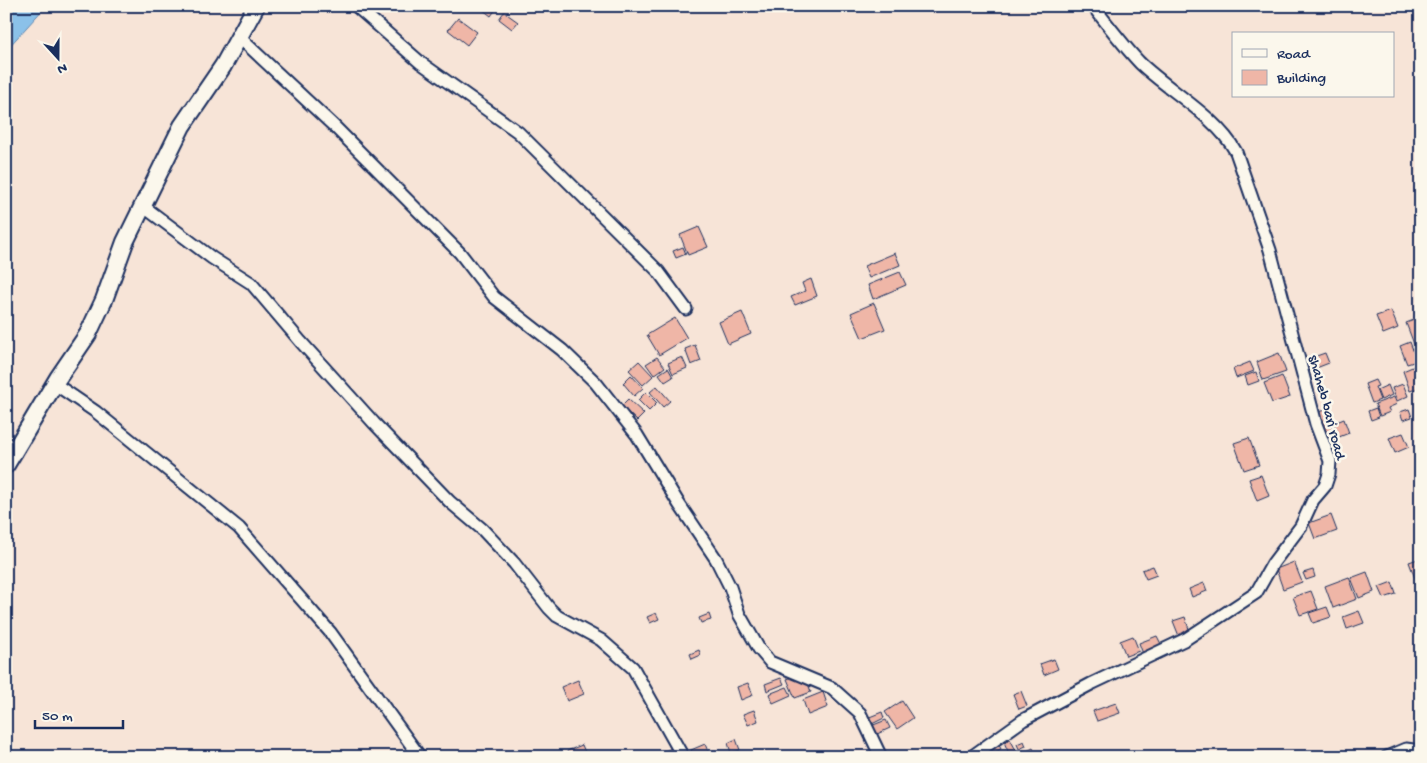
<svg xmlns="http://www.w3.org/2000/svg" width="1427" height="763" viewBox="0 0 1427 763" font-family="'Gochi Hand',sans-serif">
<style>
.water{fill:#8bc1e9;stroke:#5e87b1}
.building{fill:#efb6a7;stroke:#1b2f5e}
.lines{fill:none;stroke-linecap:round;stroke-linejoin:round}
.street-casing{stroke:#1b2f5e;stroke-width:15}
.secondary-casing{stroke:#1b2f5e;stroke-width:20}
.street{stroke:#fbf7ec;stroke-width:11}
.secondary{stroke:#fbf7ec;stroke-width:16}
.labels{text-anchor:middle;stroke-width:5;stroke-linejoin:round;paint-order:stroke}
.street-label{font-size:15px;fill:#1b2f5e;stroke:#fbf7ec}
</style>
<rect width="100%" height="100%" fill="#f7e4d7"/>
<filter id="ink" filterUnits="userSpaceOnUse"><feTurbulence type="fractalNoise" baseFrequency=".02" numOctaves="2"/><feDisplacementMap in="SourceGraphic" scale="10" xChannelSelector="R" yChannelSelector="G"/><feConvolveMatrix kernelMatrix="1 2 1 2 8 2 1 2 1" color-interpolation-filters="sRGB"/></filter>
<g filter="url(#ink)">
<path class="water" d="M 6,6 L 46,6 L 6,50 Z"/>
<g class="building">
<path d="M 478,6 L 498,6 L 491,16 Z"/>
<path d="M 504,12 L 518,22 L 512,29 L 499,19 Z"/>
<path d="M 458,18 L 477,32 L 467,45 L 448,30 Z"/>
<path d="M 699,227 L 708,247 L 688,255 L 680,235 Z"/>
<path d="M 683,247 L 686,254 L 676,258 L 673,251 Z"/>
<path d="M 895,253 L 900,265 L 869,278 L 864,266 Z"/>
<path d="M 900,272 L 906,285 L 873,299 L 868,285 Z"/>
<path d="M 811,279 L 817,296 L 795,305 L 791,297 L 805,291 L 802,283 Z"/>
<path d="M 874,303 L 885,329 L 862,338 L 851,313 Z"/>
<path d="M 1391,311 L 1398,328 L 1383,334 L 1376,316 Z"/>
<path d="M 742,312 L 751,334 L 728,344 L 719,322 Z"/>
<path d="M 675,318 L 687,338 L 659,355 L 647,335 Z"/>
<path d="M 1414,320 L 1421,337 L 1421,342 L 1414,344 L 1406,323 Z"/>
<path d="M 1410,342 L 1417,361 L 1407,364 L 1400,346 Z"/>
<path d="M 695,345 L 701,361 L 691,365 L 685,349 Z"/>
<path d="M 1279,353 L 1286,372 L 1263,380 L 1257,362 Z"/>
<path d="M 1325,353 L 1329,363 L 1306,372 L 1302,361 Z"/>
<path d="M 657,357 L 665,367 L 654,375 L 646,364 Z"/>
<path d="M 682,357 L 687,368 L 673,374 L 668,363 Z"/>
<path d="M 639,361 L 653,376 L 643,385 L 629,370 Z"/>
<path d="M 1250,362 L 1254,371 L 1236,378 L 1233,369 Z"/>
<path d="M 1417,365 L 1421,376 L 1421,387 L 1410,391 L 1403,371 Z"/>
<path d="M 668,368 L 673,377 L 665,382 L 659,374 Z"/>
<path d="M 1256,372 L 1259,381 L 1248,385 L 1245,376 Z"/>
<path d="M 631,375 L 643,388 L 634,396 L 623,383 Z"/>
<path d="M 1282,376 L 1290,397 L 1272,403 L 1264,383 Z"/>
<path d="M 1375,380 L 1378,386 L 1375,387 L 1380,400 L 1372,403 L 1365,384 Z"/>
<path d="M 1403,384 L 1408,396 L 1397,401 L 1392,388 Z"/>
<path d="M 1388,385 L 1392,395 L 1381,400 L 1377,390 Z"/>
<path d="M 657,386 L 670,401 L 663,407 L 650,392 Z"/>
<path d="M 646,392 L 657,403 L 649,411 L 638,400 Z"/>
<path d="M 1394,397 L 1397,404 L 1388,408 L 1390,412 L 1380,416 L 1375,404 Z"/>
<path d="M 628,399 L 644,414 L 637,421 L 621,406 Z"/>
<path d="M 1376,408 L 1379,417 L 1371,420 L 1368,411 Z"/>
<path d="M 1409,409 L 1412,417 L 1403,420 L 1400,412 Z"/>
<path d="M 1325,410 L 1337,442 L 1329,445 L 1317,413 Z"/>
<path d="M 1344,419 L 1349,433 L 1339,437 L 1334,423 Z"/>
<path d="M 1403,433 L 1409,447 L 1395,453 L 1389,438 Z"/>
<path d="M 1249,438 L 1259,465 L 1244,470 L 1234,443 Z"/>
<path d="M 1261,475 L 1269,496 L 1257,501 L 1249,479 Z"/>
<path d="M 1331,515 L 1337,531 L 1315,539 L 1309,523 Z"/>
<path d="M 1421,558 L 1421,579 L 1416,581 L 1409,562 Z"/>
<path d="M 1294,562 L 1302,582 L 1283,589 L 1276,569 Z"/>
<path d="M 1153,566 L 1157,575 L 1146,579 L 1142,570 Z"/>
<path d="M 1313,570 L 1315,577 L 1306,580 L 1303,573 Z"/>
<path d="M 1367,572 L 1374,592 L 1359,598 L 1351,578 Z"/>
<path d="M 1349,577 L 1357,599 L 1333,608 L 1325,586 Z"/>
<path d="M 1392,582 L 1396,594 L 1384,598 L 1379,587 Z"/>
<path d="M 1204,583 L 1207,591 L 1192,597 L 1189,589 Z"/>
<path d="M 1311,591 L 1318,609 L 1300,615 L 1293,597 Z"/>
<path d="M 1327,607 L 1331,617 L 1313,623 L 1309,613 Z"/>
<path d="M 1359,611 L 1364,623 L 1347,629 L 1343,617 Z"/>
<path d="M 656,613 L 659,619 L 650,623 L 647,617 Z"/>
<path d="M 709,614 L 711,620 L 701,623 L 699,618 Z"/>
<path d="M 1185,617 L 1190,632 L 1179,636 L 1173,621 Z"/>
<path d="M 1133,636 L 1139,651 L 1126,656 L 1120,641 Z"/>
<path d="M 1157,636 L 1162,646 L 1143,654 L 1139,643 Z"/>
<path d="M 699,650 L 701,655 L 692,659 L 690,654 Z"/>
<path d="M 1054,659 L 1058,669 L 1044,675 L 1040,664 Z"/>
<path d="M 804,672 L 811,692 L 795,698 L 787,679 Z"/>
<path d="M 781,678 L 784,684 L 767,691 L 765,684 Z"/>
<path d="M 578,680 L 584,694 L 567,701 L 561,687 Z"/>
<path d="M 748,683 L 753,695 L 741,700 L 737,687 Z"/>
<path d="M 787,687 L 791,695 L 773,703 L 769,694 Z"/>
<path d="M 1021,691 L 1027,706 L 1019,709 L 1013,694 Z"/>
<path d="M 823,692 L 828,707 L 808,715 L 803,700 Z"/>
<path d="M 902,701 L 913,718 L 897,729 L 885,712 Z"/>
<path d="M 1116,703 L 1120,713 L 1097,721 L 1093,711 Z"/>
<path d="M 754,710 L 758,721 L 748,725 L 743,714 Z"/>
<path d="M 882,712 L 884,718 L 870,725 L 867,718 Z"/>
<path d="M 886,720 L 890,728 L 875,735 L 871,726 Z"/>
<path d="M 736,739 L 740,750 L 731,753 L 728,743 Z"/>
<path d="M 1010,739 L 1017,752 L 1010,756 L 1004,742 Z"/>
<path d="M 1024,741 L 1026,746 L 1019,749 L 1017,744 Z"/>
<path d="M 998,743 L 1001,749 L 993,753 L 990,747 Z"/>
<path d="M 705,744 L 709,754 L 701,757 L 694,757 L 691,750 Z"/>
<path d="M 582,745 L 587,757 L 569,757 L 567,751 Z"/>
<path d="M 674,747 L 678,757 L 659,757 L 658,754 Z"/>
<path d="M 1033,748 L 1037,757 L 1020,757 L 1019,755 Z"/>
</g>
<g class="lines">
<g class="street-casing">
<g id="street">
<path d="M 356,6 L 421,63 L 518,132 L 658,271 L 686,309"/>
<path d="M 239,37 L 334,126 L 460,253 L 494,297 L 562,350 L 596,383 L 637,435 L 679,504 L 716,559 L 730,587 L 739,614 L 759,649 L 770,662 L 832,688 L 860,713 L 881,757"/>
<path d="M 143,206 L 212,258 L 251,283 L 301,342 L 374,423 L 450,502 L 482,529 L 514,563 L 549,608 L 557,616 L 601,640 L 633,668 L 683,757"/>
<path d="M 55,384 L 96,412 L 239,528 L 330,632 L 420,757"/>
<path d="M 971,757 L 1023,720 L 1091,684 L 1186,639 L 1256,593 L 1273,563 L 1301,526 L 1313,500 L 1325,486 L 1329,474 L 1330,461 L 1316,424 L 1270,250 L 1236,152 C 1217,117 1169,91 1140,63 C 1123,45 1108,25 1093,6"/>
<path d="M 1387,757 L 1406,749 L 1421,751"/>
</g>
</g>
<g class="secondary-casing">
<path id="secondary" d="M 6,465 L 58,378 L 88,334 L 104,300 L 125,242 L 182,126 L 223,66 L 256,6"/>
</g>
<use href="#street" class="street"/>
<use href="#secondary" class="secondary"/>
</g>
</g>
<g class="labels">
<g class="street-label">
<text transform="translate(1328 407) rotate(75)" y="5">shaheb bari road</text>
</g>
</g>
<rect width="1427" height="763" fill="none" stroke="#fbf7ec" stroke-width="25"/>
<rect x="12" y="12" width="1402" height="738" fill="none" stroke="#1b2f5e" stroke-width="2" filter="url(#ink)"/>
<rect x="1232" y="32" width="162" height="65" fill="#fbf7ec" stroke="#a1a7b3"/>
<rect x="1242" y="49" width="25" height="8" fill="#fbf7ec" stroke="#a1a7b3"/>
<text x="1277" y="58" font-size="15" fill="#1b2f5e">Road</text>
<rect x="1242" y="70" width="25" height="15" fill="#efb6a7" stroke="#a1a7b3"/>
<text x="1277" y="82" font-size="15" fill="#1b2f5e">Building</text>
<g transform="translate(58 58) rotate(159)" stroke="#fbf7ec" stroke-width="4" paint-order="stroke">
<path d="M0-4L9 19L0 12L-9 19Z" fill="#1b2f5e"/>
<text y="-8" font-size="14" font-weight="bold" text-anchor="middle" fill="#1b2f5e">N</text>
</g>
<path d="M35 720v8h88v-8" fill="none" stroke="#1b2f5e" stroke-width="2.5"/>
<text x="42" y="720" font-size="15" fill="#1b2f5e" stroke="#fbf7ec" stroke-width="4" paint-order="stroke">50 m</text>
</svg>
